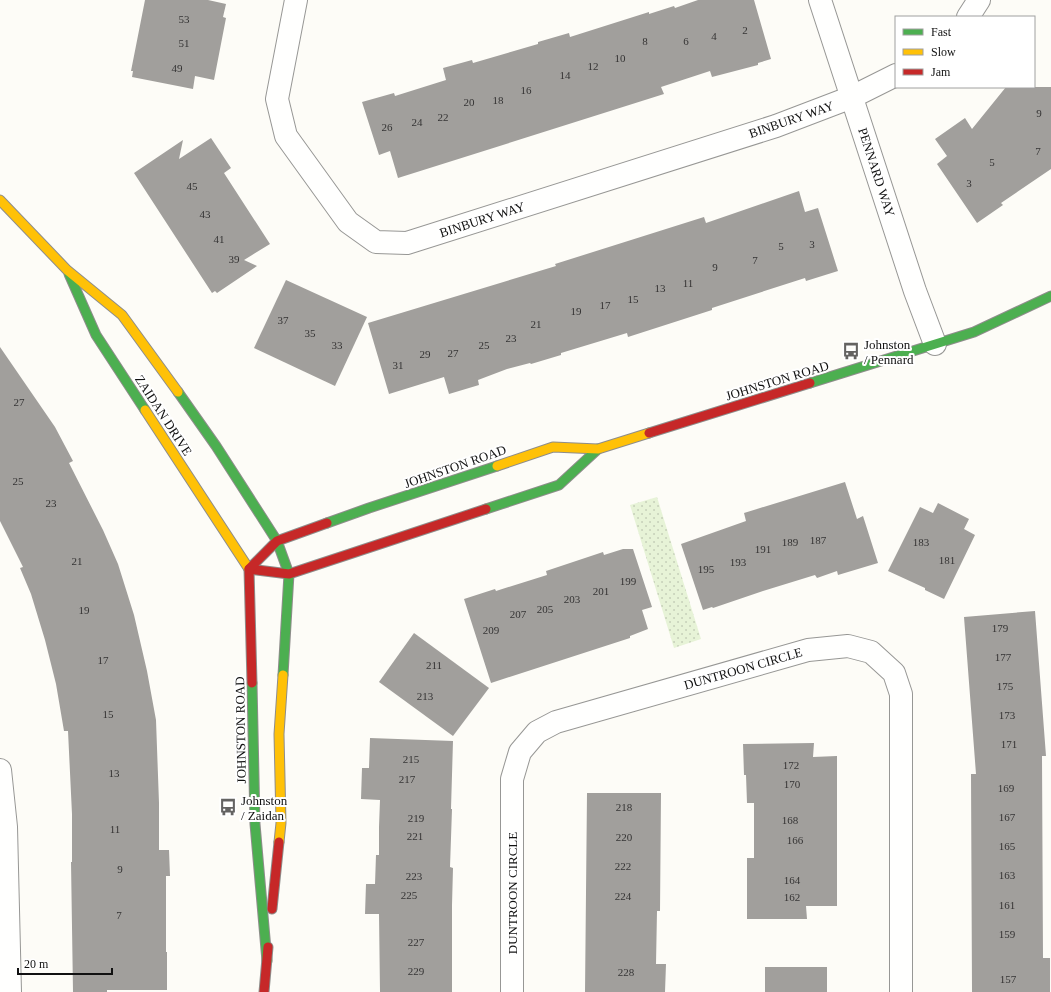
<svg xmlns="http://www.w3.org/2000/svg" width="1051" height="992" viewBox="0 0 1051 992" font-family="'Times New Roman',serif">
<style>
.grass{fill:url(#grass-dots)}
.building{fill:#a19f9c}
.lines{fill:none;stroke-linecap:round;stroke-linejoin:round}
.street-casing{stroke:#979795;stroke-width:24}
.fast-casing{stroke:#8e8d8b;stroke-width:11}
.slow-casing{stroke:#8e8d8b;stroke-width:11}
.jam-casing{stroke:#8e8d8b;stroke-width:11}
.street{stroke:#fffffe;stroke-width:22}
.fast{stroke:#4caf50;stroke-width:9}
.slow{stroke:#ffc107;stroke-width:9}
.jam{stroke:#c62828;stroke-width:9}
.labels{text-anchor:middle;stroke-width:4;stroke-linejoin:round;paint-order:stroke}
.number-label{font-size:11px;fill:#353434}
.street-label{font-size:13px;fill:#111;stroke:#fff}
.poi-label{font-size:13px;fill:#111;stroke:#fff;text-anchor:start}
</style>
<defs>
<pattern id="grass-dots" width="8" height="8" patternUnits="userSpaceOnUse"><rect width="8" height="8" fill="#e7f3d7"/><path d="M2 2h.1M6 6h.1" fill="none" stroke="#c5cfb8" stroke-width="1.8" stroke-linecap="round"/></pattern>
</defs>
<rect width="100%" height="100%" fill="#fdfcf7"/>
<path class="grass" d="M 657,497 L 701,639 L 674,648 L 630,505 Z"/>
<g class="building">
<path d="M 145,0 L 208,0 L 226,4 L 223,17 L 226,18 L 214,80 L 195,76 L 193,89 L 132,77 L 133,71 L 131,71 Z"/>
<path d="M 698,0 L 754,0 L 771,59 L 758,63 L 758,65 L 712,77 L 710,71 L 661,87 L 664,94 L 398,178 L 390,151 L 379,155 L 362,102 L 394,93 L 395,96 L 446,80 L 443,68 L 472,60 L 473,63 L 538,44 L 538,42 L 569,33 L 570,37 L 649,12 L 649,14 L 674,6 L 675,8 Z"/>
<path d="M 1006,87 L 1051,87 L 1051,169 L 1001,203 L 1003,205 L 977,223 L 937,164 L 947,156 L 935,139 L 965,118 L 972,129 Z"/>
<path d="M 211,138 L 231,168 L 224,173 L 270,244 L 244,260 L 257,266 L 217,293 L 215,291 L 212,293 L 134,173 L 183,140 L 179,159 Z"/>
<path d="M 799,191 L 805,212 L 818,208 L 838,271 L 806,281 L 805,278 L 712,308 L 712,310 L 628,337 L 627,333 L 561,353 L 561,355 L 531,364 L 530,363 L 507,369 L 478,380 L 479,385 L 449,394 L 444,377 L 389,394 L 368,323 L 556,266 L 555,264 L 704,217 L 706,223 Z"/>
<path d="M 286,280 L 367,317 L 335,386 L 254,348 Z"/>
<path d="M 0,347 L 55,427 L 73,461 L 69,463 L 103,530 L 118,564 L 134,615 L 147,671 L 156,720 L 159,803 L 159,850 L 169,850 L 170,876 L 166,876 L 166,952 L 167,952 L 167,990 L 107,990 L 107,992 L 73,992 L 71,862 L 72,862 L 72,814 L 68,731 L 64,731 L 56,684 L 45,640 L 31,594 L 20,568 L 23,567 L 0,521 Z"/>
<path d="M 845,482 L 857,519 L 863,516 L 878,563 L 838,575 L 837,571 L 817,578 L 815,575 L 763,591 L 713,608 L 712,607 L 703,610 L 681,544 L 746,521 L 744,513 Z"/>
<path d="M 938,503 L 969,519 L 964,529 L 975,535 L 944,599 L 925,590 L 925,588 L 888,571 L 920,507 L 933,513 Z"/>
<path d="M 623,549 L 633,549 L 652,607 L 642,610 L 648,629 L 630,636 L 630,638 L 491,683 L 464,599 L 495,589 L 496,591 L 547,575 L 546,571 L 603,552 L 604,555 Z"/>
<path d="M 1035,611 L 1046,756 L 1042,756 L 1043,958 L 1050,958 L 1050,992 L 972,992 L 971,774 L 976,774 L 964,617 Z"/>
<path d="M 414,633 L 489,688 L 453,736 L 379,682 Z"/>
<path d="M 370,738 L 453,741 L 451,809 L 452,809 L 450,867 L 453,868 L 452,905 L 452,992 L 380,992 L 379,914 L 365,914 L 366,884 L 375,884 L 376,855 L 379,855 L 379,827 L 380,800 L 361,799 L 362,768 L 369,768 Z"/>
<path d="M 814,743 L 813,757 L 837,756 L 837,906 L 806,906 L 807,919 L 747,919 L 747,858 L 754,858 L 754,803 L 747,803 L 746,775 L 744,775 L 743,744 Z"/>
<path d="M 587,793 L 661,793 L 660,911 L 657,911 L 656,964 L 666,964 L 665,992 L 585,992 Z"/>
<rect x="765" y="967" width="62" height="25"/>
</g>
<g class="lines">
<g class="street-casing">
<g id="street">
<path d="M 296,0 L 277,99 L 286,136 L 348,222 L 376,242 L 407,243 L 776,126 L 852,97 L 896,75"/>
<path d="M 820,0 L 915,291 L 935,344"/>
<path d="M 968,17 L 979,0"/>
<path d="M 0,770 L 6,827 L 10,992"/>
<path d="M 512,992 L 512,779 L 520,752 L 537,732 L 556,722 L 808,650 L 848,646 L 871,652 L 894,673 L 901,694 L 901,992"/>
</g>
</g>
<g class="fast-casing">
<g id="fast">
<path d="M 69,274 L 96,335 L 145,410"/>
<path d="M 810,383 L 974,332 L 1051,296"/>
<path d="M 178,392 L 216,446 L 277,541 L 289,574 L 283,675"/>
<path d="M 486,509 L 559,485 L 598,449"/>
<path d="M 327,523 L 369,508 L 497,466"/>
<path d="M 252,683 L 255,824 L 267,961"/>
</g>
</g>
<g class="slow-casing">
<g id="slow">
<path d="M 0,200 L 67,270 L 122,315 L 178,392"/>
<path d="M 145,410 L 249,569"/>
<path d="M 497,466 L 553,447 L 598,449 L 649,433"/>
<path d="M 279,842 L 281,823 L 279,734 L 283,675"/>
</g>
</g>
<g class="jam-casing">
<g id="jam">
<path d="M 649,433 L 810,383"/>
<path d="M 249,569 L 289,574 L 486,509"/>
<path d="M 252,683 L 249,569 L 277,541 L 327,523"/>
<path d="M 272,909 L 279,842"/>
<path d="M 264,992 L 268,947"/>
</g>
</g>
<use href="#street" class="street"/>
<use href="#fast" class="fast"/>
<use href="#slow" class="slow"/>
<use href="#jam" class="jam"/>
</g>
<defs>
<g id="bus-bare" transform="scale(1.38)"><path d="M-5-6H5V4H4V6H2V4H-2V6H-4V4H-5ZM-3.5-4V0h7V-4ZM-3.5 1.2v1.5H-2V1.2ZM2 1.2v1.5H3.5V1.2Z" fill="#646362" stroke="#fff" stroke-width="2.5" paint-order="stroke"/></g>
</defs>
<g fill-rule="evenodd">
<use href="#bus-bare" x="851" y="351"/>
<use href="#bus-bare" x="228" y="807"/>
</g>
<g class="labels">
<g class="number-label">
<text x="184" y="23">53</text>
<text x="745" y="34">2</text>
<text x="714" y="40">4</text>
<text x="645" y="45">8</text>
<text x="686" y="45">6</text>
<text x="184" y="47">51</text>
<text x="620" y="62">10</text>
<text x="593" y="70">12</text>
<text x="177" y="72">49</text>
<text x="565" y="79">14</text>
<text x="526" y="94">16</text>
<text x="498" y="104">18</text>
<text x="469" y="106">20</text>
<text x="1039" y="117">9</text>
<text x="443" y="121">22</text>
<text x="417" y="126">24</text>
<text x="387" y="131">26</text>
<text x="1038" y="155">7</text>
<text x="992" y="166">5</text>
<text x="969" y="187">3</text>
<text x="192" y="190">45</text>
<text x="205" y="218">43</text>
<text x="219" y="243">41</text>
<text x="812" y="248">3</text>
<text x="781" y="250">5</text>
<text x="234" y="263">39</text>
<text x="755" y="264">7</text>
<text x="715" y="271">9</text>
<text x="688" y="287">11</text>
<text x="660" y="292">13</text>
<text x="633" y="303">15</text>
<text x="605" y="309">17</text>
<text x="576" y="315">19</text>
<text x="283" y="324">37</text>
<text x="536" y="328">21</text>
<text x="310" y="337">35</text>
<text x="511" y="342">23</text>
<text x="337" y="349">33</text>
<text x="484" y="349">25</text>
<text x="453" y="357">27</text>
<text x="425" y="358">29</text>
<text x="398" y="369">31</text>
<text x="19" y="406">27</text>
<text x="18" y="485">25</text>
<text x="51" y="507">23</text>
<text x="818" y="544">187</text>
<text x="790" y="546">189</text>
<text x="921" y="546">183</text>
<text x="763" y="553">191</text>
<text x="947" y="564">181</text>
<text x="77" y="565">21</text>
<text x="738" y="566">193</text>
<text x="706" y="573">195</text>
<text x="628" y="585">199</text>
<text x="601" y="595">201</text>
<text x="572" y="603">203</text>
<text x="545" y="613">205</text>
<text x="84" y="614">19</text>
<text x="518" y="618">207</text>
<text x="1000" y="632">179</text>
<text x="491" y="634">209</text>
<text x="1003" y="661">177</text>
<text x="103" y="664">17</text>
<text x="434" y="669">211</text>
<text x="1005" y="690">175</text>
<text x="425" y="700">213</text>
<text x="108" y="718">15</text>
<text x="1007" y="719">173</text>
<text x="1009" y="748">171</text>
<text x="411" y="763">215</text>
<text x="791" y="769">172</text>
<text x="114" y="777">13</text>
<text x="407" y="783">217</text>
<text x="792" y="788">170</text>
<text x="1006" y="792">169</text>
<text x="624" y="811">218</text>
<text x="1007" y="821">167</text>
<text x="416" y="822">219</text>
<text x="790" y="824">168</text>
<text x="115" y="833">11</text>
<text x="415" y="840">221</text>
<text x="624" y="841">220</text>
<text x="795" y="844">166</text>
<text x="1007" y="850">165</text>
<text x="623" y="870">222</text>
<text x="120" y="873">9</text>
<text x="1007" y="879">163</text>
<text x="414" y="880">223</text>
<text x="792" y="884">164</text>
<text x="409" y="899">225</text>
<text x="623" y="900">224</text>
<text x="792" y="901">162</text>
<text x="1007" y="909">161</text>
<text x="119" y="919">7</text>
<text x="1007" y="938">159</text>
<text x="416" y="946">227</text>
<text x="416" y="975">229</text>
<text x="626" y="976">228</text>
<text x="1008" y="983">157</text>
</g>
<g class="street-label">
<text transform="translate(791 119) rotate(-19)" y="5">BINBURY WAY</text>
<text transform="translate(877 172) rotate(72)" y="5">PENNARD WAY</text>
<text transform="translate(482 219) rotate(-18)" y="5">BINBURY WAY</text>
<text transform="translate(777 380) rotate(-17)" y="5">JOHNSTON ROAD</text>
<text transform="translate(164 415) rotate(57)" y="5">ZAIDAN DRIVE</text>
<text transform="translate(455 466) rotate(-19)" y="5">JOHNSTON ROAD</text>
<text transform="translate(743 668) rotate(-16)" y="5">DUNTROON CIRCLE</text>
<text transform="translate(240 730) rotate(-91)" y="5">JOHNSTON ROAD</text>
<text transform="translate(512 893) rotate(-90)" y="5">DUNTROON CIRCLE</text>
</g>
<g class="poi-label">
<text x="864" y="349">Johnston<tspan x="864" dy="15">/ Pennard</tspan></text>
<text x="241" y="805">Johnston<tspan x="241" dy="15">/ Zaidan</tspan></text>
</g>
</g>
<rect x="895" y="16" width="140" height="72" fill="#ffffff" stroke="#a0a0a0"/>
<rect x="903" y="29" width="20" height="6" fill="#4caf50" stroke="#a0a0a0"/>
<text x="931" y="36" font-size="12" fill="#111111">Fast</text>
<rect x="903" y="49" width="20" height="6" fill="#ffc107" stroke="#a0a0a0"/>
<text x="931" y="56" font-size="12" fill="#111111">Slow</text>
<rect x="903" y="69" width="20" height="6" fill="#c62828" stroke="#a0a0a0"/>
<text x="931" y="76" font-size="12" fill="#111111">Jam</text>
<path d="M18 968v6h94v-6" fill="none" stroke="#111111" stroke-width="2"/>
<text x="24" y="968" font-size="12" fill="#111111" stroke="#ffffff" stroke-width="3" paint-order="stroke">20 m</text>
</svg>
